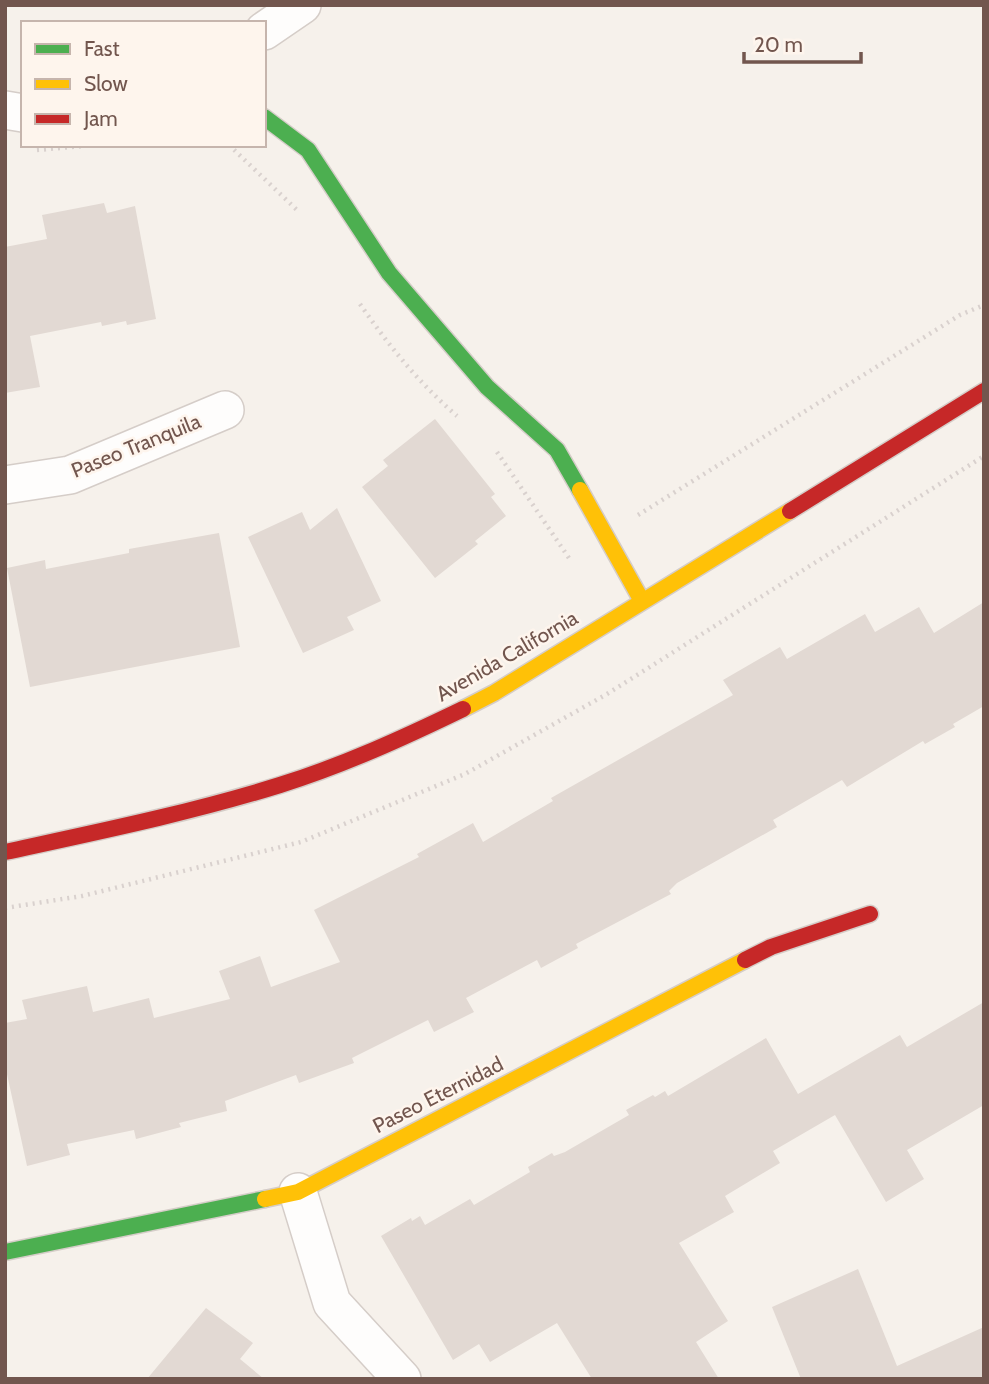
<svg xmlns="http://www.w3.org/2000/svg" width="989" height="1384" viewBox="0 0 989 1384" font-family="Cabin,sans-serif">
<style>
.building{fill:#e2d9d3}
.lines{fill:none;stroke-linecap:round;stroke-linejoin:round}
.street-casing{stroke:#d5cdc8;stroke-width:40}
.fast-casing{stroke:#d5cdc8;stroke-width:19}
.slow-casing{stroke:#d5cdc8;stroke-width:19}
.jam-casing{stroke:#d5cdc8;stroke-width:19}
.path{stroke:#d9d1ce;stroke-width:4.5;stroke-dasharray:2 5;stroke-linecap:butt}
.street{stroke:#fefdfc;stroke-width:37}
.fast{stroke:#4caf50;stroke-width:16}
.slow{stroke:#ffc107;stroke-width:16}
.jam{stroke:#c62828;stroke-width:16}
.labels{text-anchor:middle;stroke-width:5;stroke-linejoin:round;paint-order:stroke}
.street-label{font-size:21px;fill:#72564e;stroke:#fef5ed}
</style>
<rect width="100%" height="100%" fill="#f6f1eb"/>
<g class="building">
<path d="M 104,203 L 107,213 L 135,206 L 156,319 L 127,325 L 126,321 L 102,326 L 101,322 L 30,336 L 40,387 L 5,393 L 5,247 L 47,239 L 42,215 Z"/>
<path d="M 435,419 L 495,494 L 491,497 L 506,516 L 475,541 L 478,544 L 435,578 L 362,487 L 388,466 L 383,460 Z"/>
<path d="M 337,508 L 381,601 L 347,617 L 354,630 L 303,653 L 248,537 L 302,512 L 310,530 Z"/>
<path d="M 219,533 L 240,647 L 30,687 L 7,568 L 45,560 L 46,569 L 129,553 L 129,549 Z"/>
<path d="M 984,602 L 984,706 L 953,724 L 955,727 L 925,744 L 923,741 L 847,787 L 842,780 L 773,820 L 777,827 L 677,883 L 669,891 L 671,894 L 576,944 L 578,948 L 541,968 L 537,960 L 466,998 L 474,1012 L 434,1032 L 428,1020 L 352,1058 L 354,1063 L 299,1083 L 296,1075 L 225,1101 L 227,1111 L 179,1123 L 181,1127 L 136,1139 L 134,1130 L 67,1144 L 70,1155 L 27,1166 L 5,1065 L 5,1023 L 27,1019 L 22,1000 L 87,986 L 93,1012 L 149,998 L 154,1018 L 230,999 L 219,971 L 260,956 L 271,987 L 340,962 L 314,910 L 419,857 L 417,854 L 473,823 L 483,842 L 553,801 L 551,798 L 733,695 L 723,680 L 780,647 L 787,659 L 865,614 L 875,632 L 919,607 L 934,633 Z"/>
<path d="M 984,1002 L 984,1105 L 907,1150 L 924,1179 L 886,1202 L 835,1115 L 773,1151 L 780,1163 L 725,1196 L 734,1212 L 679,1243 L 728,1321 L 696,1342 L 719,1379 L 592,1379 L 557,1323 L 490,1362 L 479,1344 L 453,1360 L 381,1236 L 411,1218 L 412,1221 L 420,1216 L 425,1225 L 470,1199 L 474,1205 L 530,1172 L 528,1167 L 552,1153 L 554,1156 L 565,1152 L 629,1115 L 626,1110 L 653,1095 L 655,1097 L 665,1091 L 668,1096 L 766,1038 L 798,1094 L 900,1035 L 907,1047 Z"/>
<path d="M 858,1269 L 897,1366 L 984,1327 L 984,1379 L 801,1379 L 772,1307 Z"/>
<path d="M 206,1308 L 253,1343 L 240,1359 L 264,1379 L 147,1379 Z"/>
</g>
<g class="lines">
<g class="street-casing">
<g id="street">
<path d="M 264,31 L 302,5"/>
<path d="M 5,110 L 23,113"/>
<path d="M 5,485 L 70,475 L 225,410"/>
<path d="M 298,1192 L 332,1303 L 402,1379"/>
</g>
</g>
<g class="fast-casing">
<g id="fast">
<path d="M 264,117 L 308,150 L 389,273 L 487,387 L 557,450 L 580,490"/>
<path d="M 5,1252 L 265,1199"/>
</g>
</g>
<g class="slow-casing">
<g id="slow">
<path d="M 580,490 L 642,601"/>
<path d="M 463,709 L 494,693 L 790,511"/>
<path d="M 265,1199 L 298,1192 L 745,960"/>
</g>
</g>
<g class="jam-casing">
<g id="jam">
<path d="M 790,511 L 984,391"/>
<path d="M 5,852 C 97,832 190,813 280,785 C 344,765 403,738 463,709"/>
<path d="M 745,960 L 771,947 L 870,914"/>
</g>
</g>
<g class="path">
<path d="M 229,145 L 297,210"/>
<path d="M 37,150 L 95,145"/>
<path d="M 360,304 C 389,346 419,383 457,416"/>
<path d="M 497,452 L 571,561"/>
<path d="M 638,515 L 960,315 L 984,305"/>
<path d="M 5,908 L 82,896 L 301,842 L 465,774 L 607,694 L 984,456"/>
</g>
<use href="#street" class="street"/>
<use href="#fast" class="fast"/>
<use href="#slow" class="slow"/>
<use href="#jam" class="jam"/>
</g>
<g class="labels">
<g class="street-label">
<text transform="translate(136 446) rotate(-22)" y="7">Paseo Tranquila</text>
<text transform="translate(507 656) rotate(-30)" y="7">Avenida California</text>
<text transform="translate(438 1095) rotate(-27)" y="7">Paseo Eternidad</text>
</g>
</g>
<rect width="989" height="1384" fill="none" stroke="#72564e" stroke-width="14"/>
<rect x="21" y="21" width="245" height="126" fill="#fef5ed" stroke="#c6b5ad" stroke-width="2"/>
<rect x="35" y="44" width="35" height="10" fill="#4caf50" stroke="#c6b5ad" stroke-width="2"/>
<text x="84" y="56" font-size="21" fill="#72564e">Fast</text>
<rect x="35" y="79" width="35" height="10" fill="#ffc107" stroke="#c6b5ad" stroke-width="2"/>
<text x="84" y="91" font-size="21" fill="#72564e">Slow</text>
<rect x="35" y="114" width="35" height="10" fill="#c62828" stroke="#c6b5ad" stroke-width="2"/>
<text x="84" y="126" font-size="21" fill="#72564e">Jam</text>
<path d="M744 52v10h117v-10" fill="none" stroke="#72564e" stroke-width="3.5"/>
<text x="754" y="52" font-size="21" fill="#72564e" stroke="#fef5ed" stroke-width="5" paint-order="stroke">20 m</text>
</svg>
